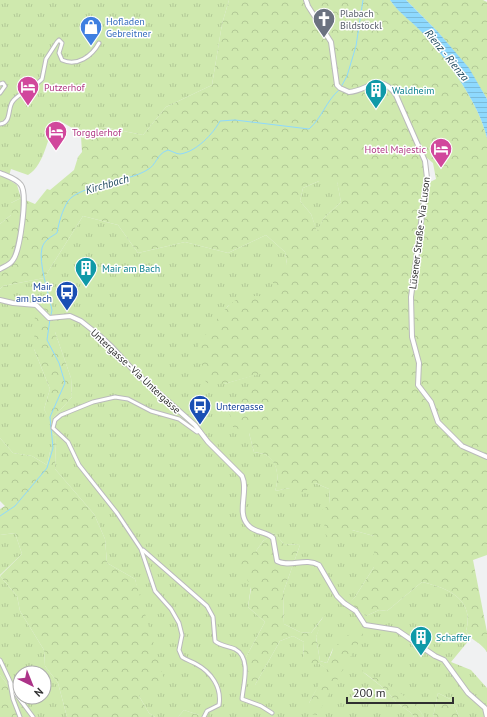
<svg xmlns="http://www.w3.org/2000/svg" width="487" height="717" viewBox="0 0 487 717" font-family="'PT Sans',sans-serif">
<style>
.grass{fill:url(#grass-tufts);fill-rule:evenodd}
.forest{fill:url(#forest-crowns);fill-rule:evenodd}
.water{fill:url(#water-rules)}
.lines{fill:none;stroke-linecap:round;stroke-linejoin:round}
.stream{stroke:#8ed9fe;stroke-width:1}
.street-casing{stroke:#bababb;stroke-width:5}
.secondary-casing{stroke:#bababb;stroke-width:6}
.street{stroke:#fff;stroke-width:3}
.secondary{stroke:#fff;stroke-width:4}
.labels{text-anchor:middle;stroke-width:3;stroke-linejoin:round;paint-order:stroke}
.worship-label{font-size:10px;fill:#5b616d;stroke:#fff;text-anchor:start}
.shop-label{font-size:10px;fill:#366cbe;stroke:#fff;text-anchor:start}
.hotel-label{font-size:10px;fill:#b23c85;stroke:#fff;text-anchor:start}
.culture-label{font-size:10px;fill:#0d838f;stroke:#fff;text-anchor:start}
.street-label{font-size:10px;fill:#2f2f30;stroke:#fff}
.transit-label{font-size:10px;fill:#164399;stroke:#fff;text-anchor:end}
.water-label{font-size:11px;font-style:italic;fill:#214b5f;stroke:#fff}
</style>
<defs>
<pattern id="grass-tufts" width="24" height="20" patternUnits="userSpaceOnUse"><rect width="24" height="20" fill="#cfe9ae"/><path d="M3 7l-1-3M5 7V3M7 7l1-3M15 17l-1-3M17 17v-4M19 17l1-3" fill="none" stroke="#b2c896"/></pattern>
<pattern id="forest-crowns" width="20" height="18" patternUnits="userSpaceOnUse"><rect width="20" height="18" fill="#cfe9ae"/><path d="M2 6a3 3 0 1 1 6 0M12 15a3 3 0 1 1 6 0" fill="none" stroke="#b2c896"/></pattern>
<pattern id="water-rules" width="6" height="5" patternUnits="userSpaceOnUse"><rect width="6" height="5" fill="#8ed9fe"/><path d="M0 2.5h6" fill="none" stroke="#7bbbda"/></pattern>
</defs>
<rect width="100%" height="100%" fill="#f0f1f2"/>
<g class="grass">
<path d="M 0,0 L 229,0 L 222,24 L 212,85 L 166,107 L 143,135 L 104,127 L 81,137 L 74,129 L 58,120 C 46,136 46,164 28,175 L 11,169 L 8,179 L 17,185 L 21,198 L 11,203 L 11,215 L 0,224 Z"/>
<path d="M 319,181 L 337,181 L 341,202 L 324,218 L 317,232 L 311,214 L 300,201 L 303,188 Z"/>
<path d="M 83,216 L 118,225 L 138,253 L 185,242 L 228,253 L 266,235 L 285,252 L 287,264 L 276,297 L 247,297 L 228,306 L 214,325 L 224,384 L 268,371 L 249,433 L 254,452 C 257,453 263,453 266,455 C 279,462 279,479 275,491 L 315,483 L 329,489 L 330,504 L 352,530 L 374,536 L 374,567 L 355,597 L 349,604 L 366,616 L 379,610 L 387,611 L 422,582 C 448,588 475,599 466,631 L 470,639 L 451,662 L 471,670 L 487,688 L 487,717 L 459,717 L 452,700 L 438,693 L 433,717 L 424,717 C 415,700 380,680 363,672 L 386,690 L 397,703 L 410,712 L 414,717 L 199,717 L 199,715 L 184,710 L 178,717 L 155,717 L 149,713 L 139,696 L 142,609 L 135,579 L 107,563 L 105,539 L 94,514 L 55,469 L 56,436 L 51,433 L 51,447 L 47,465 L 32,456 L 13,453 L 0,438 L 0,289 L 3,286 L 44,278 ZM 55,332 L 71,378 L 72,397 L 53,418 L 53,426 L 44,409 L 50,389 L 34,349 ZM 274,533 L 284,544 L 300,545 L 283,593 L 284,624 L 300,632 L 311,633 L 323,617 L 316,637 L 320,661 L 327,663 L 333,648 L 317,715 L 309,703 L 328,669 L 318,663 L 303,657 L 304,642 L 293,636 L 280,641 L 255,685 L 246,657 L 265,622 L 248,607 L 256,551 L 263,541 Z"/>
<path d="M 15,533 L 22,554 L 0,575 L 0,535 Z"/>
<path d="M 0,576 L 17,596 L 20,611 L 44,650 L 45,666 L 58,683 L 67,717 L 33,717 L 0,675 ZM 20,673 L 44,673 L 44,697 L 20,697 Z"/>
</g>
<g class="forest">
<path d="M 229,0 L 390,0 C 400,14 415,23 426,37 C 450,63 479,104 487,138 L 487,555 L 473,560 L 487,632 L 487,652 C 481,642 471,641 466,631 C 475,599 448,588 422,582 L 387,611 L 379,610 L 366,616 L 348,604 L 355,597 L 374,567 L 374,536 L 352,530 L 331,542 L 323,530 L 326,520 L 321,511 L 330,504 L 329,489 L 315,483 L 297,498 L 290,488 L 275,491 C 279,479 279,463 266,455 C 263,453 257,453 254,452 L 249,433 L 233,427 L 228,406 L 267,372 L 224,384 L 206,383 L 198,346 C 207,334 225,304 238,299 C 250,294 265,297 276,297 L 272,278 L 287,264 L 285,252 L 266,235 L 228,253 L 185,242 L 138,253 L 118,225 L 83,216 L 44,278 L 3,286 L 0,289 L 0,224 L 11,215 L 11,203 L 21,198 L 35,204 L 47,189 L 50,190 L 74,170 L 78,157 L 82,152 L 81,137 L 103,127 L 143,135 L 166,107 L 212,85 L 222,24 ZM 427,158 L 433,163 L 436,179 L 428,183 ZM 319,181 L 337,182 L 341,202 L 324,218 L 317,231 L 311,214 L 300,201 L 303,188 Z"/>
<path d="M 406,0 L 483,0 L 487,2 L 487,99 L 468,68 L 438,32 Z"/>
<path d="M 46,297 L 62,321 L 55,332 L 71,378 L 72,397 L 53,418 L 53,428 L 44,409 L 50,389 L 34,349 L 35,310 Z"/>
<path d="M 51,433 L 56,436 L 55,469 L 94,514 L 105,539 L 107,563 L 135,579 L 164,679 L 139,696 L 149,713 L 155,717 L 67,717 L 58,683 L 45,666 L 44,650 L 20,611 L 17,596 L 0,576 L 22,554 L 15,533 L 0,535 L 0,509 L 5,506 L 0,501 L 0,438 L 13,453 L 32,456 L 47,465 L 51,447 Z"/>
<path d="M 274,533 L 284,544 L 300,545 L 283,593 L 284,624 L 300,632 L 311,633 L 325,615 L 316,637 L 320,661 L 327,663 C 336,643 342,637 361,628 L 363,635 L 317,715 L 309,714 L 309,703 L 327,669 L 318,663 L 310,666 L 303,657 L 304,642 L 293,636 L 280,641 L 255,685 L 249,688 L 246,657 L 265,622 L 248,607 L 251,589 L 239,559 L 256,551 L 263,541 Z"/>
<path d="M 361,670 C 379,679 415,699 424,717 L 414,717 L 410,712 L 397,703 L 386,690 Z"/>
<path d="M 0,675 L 33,717 L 0,717 Z"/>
<path d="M 438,693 L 452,700 L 459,717 L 433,717 Z"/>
<path d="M 184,710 L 199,715 L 199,717 L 178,717 Z"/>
</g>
<path class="water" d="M 390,0 L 406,0 L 438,32 L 469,68 L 487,99 L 487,138 C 479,104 450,63 426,37 C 415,23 400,15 390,0 Z"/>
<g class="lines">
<g class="stream">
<path d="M 341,87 L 347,76 L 356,46 L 363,0"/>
<path d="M 51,315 L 52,310 C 49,295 38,262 42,248 C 44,240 51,237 57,233 C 59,222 62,211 68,201 C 80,185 128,182 147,170 C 157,165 156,154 168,150 C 172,151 176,154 180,154 C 196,152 213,134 220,121 L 235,120 L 309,129 C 322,118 326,101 339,90"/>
<path d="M 0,516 L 15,506 L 47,468 L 53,448 L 50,417 L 65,383 L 59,363 L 47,340 L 50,319"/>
</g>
<g class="street-casing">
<g id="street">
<path d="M 0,84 L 3,83 L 5,86 L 0,93"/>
<path d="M 0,124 C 12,123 7,108 13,101 C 20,92 34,88 42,79 L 46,59 L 57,42 L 59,40 L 62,43 L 59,53 L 62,60 C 77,67 92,56 99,43"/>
<path d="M 200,431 L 197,432 L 179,419 L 151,411 L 128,399 L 115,397 L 93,402 L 61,415 L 55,420 L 53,428 L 68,442 L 79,465 L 117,513 L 141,549 L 155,591 L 171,609 L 179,623 L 182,635 L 179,650 L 182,657 C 186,660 191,661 196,664 C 211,672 222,687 219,705 L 207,711 L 204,717"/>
<path d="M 143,550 L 207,606 L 213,617 L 215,641 C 221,646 228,646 235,649 C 252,658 243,685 242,699 L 261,706 L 272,713"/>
<path d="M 0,660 L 16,694 L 33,717"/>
<path d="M 10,683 L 13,699 L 20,717"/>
</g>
</g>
<g class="secondary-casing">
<g id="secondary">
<path d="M 306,0 L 308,6 L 331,42 L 337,85 L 340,88 L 349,92 C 368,91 379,71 396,95 L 425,161 L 427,178 L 411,297 L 412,337 L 419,363 L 418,385 L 431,402 L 438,422 L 462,446 L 487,457"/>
<path d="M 0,173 C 7,176 17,179 21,185 C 28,194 20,251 13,260 C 10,265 5,266 0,269"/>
<path d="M 0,300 L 13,303 L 36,305 L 49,318 L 70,316 L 81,321 L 100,336 L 112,347 L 135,372 L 195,425 L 208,442 L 242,476 C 249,491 236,512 248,525 C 254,533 266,531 273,538 L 277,561 C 290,568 305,557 319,565 L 337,596 L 344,603 L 356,611 L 365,625 L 397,630 L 435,656 L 444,660 L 468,693 L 485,708 L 487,717"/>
</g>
</g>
<use href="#street" class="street"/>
<use href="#secondary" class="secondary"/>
</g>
<defs>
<g id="church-pin" transform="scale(1.15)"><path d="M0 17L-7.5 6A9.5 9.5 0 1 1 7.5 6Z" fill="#6b7280" stroke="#fff"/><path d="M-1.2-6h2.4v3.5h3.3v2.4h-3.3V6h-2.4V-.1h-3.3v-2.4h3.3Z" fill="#fff"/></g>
<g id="shop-pin" transform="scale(1.15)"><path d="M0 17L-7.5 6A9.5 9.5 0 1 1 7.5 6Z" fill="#3f7fe0" stroke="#fff"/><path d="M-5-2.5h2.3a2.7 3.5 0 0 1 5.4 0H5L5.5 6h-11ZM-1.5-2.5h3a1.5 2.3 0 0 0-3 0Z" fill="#fff"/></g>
<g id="hotel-pin" transform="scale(1.15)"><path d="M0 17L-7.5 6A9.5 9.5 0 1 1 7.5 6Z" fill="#d1479c" stroke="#fff"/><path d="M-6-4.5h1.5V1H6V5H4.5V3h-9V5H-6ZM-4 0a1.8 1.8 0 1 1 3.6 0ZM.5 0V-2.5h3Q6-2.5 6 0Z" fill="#fff"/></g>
<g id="building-pin" transform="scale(1.15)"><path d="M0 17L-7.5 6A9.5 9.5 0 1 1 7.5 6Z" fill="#0f9aa8" stroke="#fff"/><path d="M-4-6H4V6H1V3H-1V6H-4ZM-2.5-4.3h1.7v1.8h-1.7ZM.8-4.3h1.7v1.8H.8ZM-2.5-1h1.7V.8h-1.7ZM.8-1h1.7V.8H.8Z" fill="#fff"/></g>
<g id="bus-pin" transform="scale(1.15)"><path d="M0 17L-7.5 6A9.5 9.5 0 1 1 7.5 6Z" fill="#1a4fb4" stroke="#fff"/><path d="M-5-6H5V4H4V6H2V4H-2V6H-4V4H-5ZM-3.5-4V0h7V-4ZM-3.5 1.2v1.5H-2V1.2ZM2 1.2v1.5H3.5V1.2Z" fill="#fff"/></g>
</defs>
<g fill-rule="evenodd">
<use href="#church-pin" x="324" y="19"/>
<use href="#shop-pin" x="91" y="27"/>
<use href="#hotel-pin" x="28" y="87"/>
<use href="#building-pin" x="376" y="90"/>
<use href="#hotel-pin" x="56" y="132"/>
<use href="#hotel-pin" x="441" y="149"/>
<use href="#building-pin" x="86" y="268"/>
<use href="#bus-pin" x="67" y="292"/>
<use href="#bus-pin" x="200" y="406"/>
<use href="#building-pin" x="421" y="637"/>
</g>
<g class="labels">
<g class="worship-label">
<text x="340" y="17">Plabach<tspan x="340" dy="12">Bildstöckl</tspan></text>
</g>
<g class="shop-label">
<text x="106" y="25">Hofladen<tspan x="106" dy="12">Gebreitner</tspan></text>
</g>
<g class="hotel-label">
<text x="44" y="91">Putzerhof</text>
<text x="72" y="136">Torgglerhof</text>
<text x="426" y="153" text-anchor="end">Hotel Majestic</text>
</g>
<g class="culture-label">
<text x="392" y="94">Waldheim</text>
<text x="102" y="272">Mair am Bach</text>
<text x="436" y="641">Schaffer</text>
</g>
<g class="street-label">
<text transform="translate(419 233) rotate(-83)" y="4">Lüsener Straße - Via Luson</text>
<text transform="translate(136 371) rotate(43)" y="4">Untergasse - Via Untergasse</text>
</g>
<g class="transit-label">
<text x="52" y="290">Mair<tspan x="52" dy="12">am bach</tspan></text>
<text x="216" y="410" text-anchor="start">Untergasse</text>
</g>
<g class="water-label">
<text transform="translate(447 55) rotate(51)" y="4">Rienz - Rienza</text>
<text transform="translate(107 184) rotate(-16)" y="4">Kirchbach</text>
</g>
</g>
<g transform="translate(32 685) rotate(137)"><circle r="19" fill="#ffffff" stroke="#acacac"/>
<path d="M0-3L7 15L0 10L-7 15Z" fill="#ac3388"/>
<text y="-6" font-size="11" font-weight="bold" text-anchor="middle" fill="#2f2f30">N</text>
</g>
<path d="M347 697v6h106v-6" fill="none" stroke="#2f2f30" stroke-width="2"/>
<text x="353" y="697" font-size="12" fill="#2f2f30" stroke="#ffffff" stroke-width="3" paint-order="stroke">200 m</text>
</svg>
